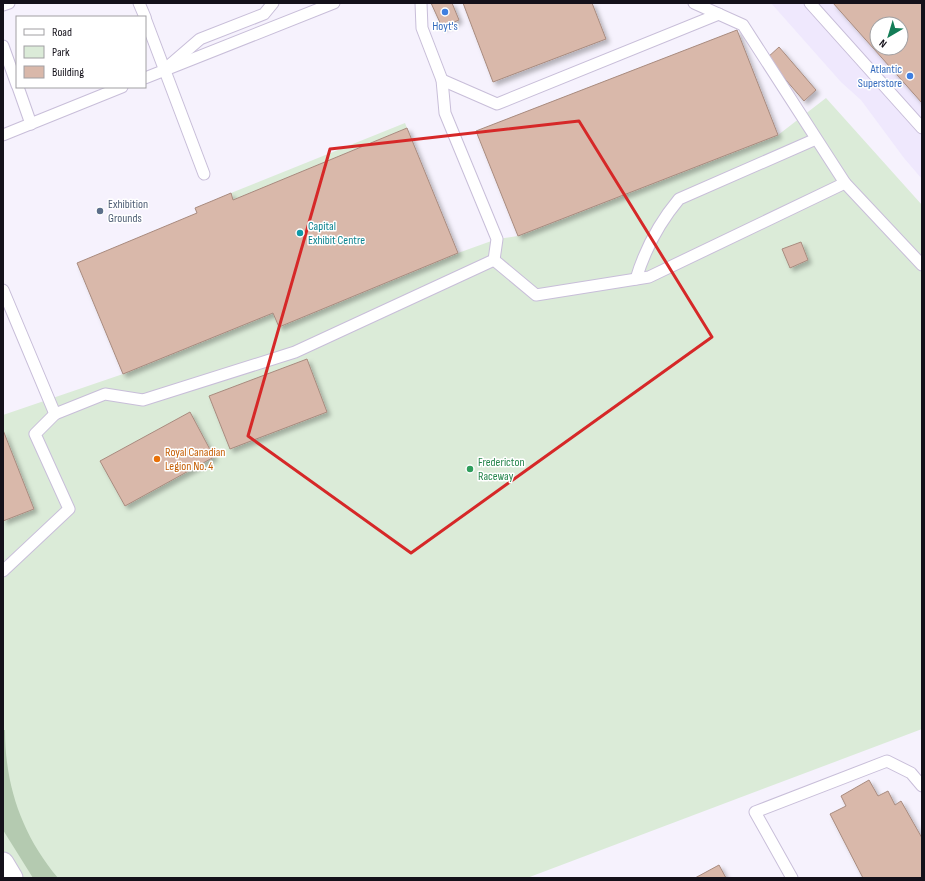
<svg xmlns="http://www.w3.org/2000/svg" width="925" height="881" viewBox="0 0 925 881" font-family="'Sofia Sans Condensed',sans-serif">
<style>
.built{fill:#efe8fd;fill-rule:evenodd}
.green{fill:#dbebd8}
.forest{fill:#b4cab0}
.building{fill:#d9b8aa;stroke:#a88b7f;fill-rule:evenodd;filter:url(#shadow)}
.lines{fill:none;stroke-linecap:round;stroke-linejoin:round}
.lane-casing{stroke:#c8bed9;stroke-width:13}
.street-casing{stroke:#c8bed9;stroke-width:23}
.lane{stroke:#fff;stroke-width:11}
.street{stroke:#fff;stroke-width:21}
.marked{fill:none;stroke:#d62828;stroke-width:3;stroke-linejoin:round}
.shop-dot{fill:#3f7fe0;stroke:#fff;stroke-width:1.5}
.service-dot{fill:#5c6f8a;stroke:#fff;stroke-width:1.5}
.culture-dot{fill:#0f9aa8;stroke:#fff;stroke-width:1.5}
.food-dot{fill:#e8710a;stroke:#fff;stroke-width:1.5}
.leisure-dot{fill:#2e9e5b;stroke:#fff;stroke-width:1.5}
.labels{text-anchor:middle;stroke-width:3;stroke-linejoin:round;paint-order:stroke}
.shop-label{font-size:12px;fill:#366cbe;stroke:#fff}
.service-label{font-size:12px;fill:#4e5e75;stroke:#fff;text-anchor:start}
.culture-label{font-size:12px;fill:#0d838f;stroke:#fff;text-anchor:start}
.food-label{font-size:12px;fill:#c56008;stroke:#fff;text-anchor:start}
.leisure-label{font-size:12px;fill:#27864d;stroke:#fff;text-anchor:start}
</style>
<defs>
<filter id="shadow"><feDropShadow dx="3.5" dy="3.5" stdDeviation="2" flood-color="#0004"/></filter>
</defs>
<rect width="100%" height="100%" fill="#f6f2fd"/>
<path class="built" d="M 771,3 L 922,3 L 922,179 L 904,158 L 861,100 L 841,82 ZM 877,24 L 901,24 L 901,48 L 877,48 Z"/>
<g class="green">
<path d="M 826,98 L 922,205 L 922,729 L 527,878 L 3,878 L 3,521 L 34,509 L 3,430 L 3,415 L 123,374 L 273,313 L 279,327 L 458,253 L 497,239 L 518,236 L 778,135 Z"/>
<path d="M 405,123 L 407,128 L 233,200 L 231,193 Z"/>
</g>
<path class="forest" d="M 3,730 L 5,730 C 5,786 22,835 58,878 L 33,878 L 3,830 Z"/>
<g class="building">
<path d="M 431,3 L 452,3 L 459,20 L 442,27 Z"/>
<path d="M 463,3 L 592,3 L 606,39 L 493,82 Z"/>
<path d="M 833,3 L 922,3 L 922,103 ZM 877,24 L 901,24 L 901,48 L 877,48 Z"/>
<path d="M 737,30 L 778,135 L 518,236 L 476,131 Z"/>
<path d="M 779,47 L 816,90 L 804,101 L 767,58 Z"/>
<path d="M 407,128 L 458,253 L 279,327 L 273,313 L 123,374 L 77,263 L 197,213 L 195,208 L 212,201 L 231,193 L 233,200 Z"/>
<path d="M 801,242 L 808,260 L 790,268 L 782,249 Z"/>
<path d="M 307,359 L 327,412 L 230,449 L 209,396 Z"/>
<path d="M 190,412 L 214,457 L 125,506 L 100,461 Z"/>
<path d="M 3,430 L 34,509 L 3,521 Z"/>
<path d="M 869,780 L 878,796 L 888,791 L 895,805 L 901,801 L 922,838 L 922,878 L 863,878 L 830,814 L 846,806 L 841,796 Z"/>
<path d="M 719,865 L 726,878 L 695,878 Z"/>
</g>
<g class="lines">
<g class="lane-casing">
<g id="lane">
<path d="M 139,3 L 145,17"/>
<path d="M 421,3 L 422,28 L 442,80 L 445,113 L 497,239 L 494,260"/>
<path d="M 810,3 L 922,128"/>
<path d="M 3,5 L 9,3"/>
<path d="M 145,18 L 204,174"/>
<path d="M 3,46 L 17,85"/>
<path d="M 171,64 L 200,39 L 264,14 L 273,3"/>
<path d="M 145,78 L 334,3"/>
<path d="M 442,80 L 497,104 L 719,14"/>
<path d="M 18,87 L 31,124"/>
<path d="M 3,135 L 122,87"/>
<path d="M 845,183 L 922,265"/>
<path d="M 494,260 L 536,295 L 649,277 L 845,183 L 743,25 L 694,3"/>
<path d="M 636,279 C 645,249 659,223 679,199 L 816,139"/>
<path d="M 3,290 L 55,414 L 105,394 L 143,400 L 295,352 L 494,260"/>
<path d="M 3,571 L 69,509 L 35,434 L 55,414"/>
<path d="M 792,878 L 755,812 L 887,761 L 911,773 L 922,786"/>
</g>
</g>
<g class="street-casing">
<path id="street" d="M 3,863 L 12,878"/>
</g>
<use href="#lane" class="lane"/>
<use href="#street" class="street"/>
</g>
<path class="marked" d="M 579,121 L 712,337 L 411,553 L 248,436 L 330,149 Z"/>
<g class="shop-dot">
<circle cx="445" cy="12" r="4"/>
<circle cx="910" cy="76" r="4"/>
</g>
<circle class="service-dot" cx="100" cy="211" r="4"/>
<circle class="culture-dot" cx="300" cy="233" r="4"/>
<circle class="food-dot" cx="157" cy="459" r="4"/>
<circle class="leisure-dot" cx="470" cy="469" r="4"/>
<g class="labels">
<g class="shop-label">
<text x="445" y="30">Hoyt's</text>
<text x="902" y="73" text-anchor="end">Atlantic<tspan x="902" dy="14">Superstore</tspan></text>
</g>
<g class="service-label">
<text x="108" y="208">Exhibition<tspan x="108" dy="14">Grounds</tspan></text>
</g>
<g class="culture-label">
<text x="308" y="230">Capital<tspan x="308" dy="14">Exhibit Centre</tspan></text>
</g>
<g class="food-label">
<text x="165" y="456">Royal Canadian<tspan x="165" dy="14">Legion No. 4</tspan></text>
</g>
<g class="leisure-label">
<text x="478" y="466">Fredericton<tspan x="478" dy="14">Raceway</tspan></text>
</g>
</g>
<rect width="925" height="881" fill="none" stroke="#14111a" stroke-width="8"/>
<rect x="16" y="16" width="130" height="72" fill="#ffffff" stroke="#a1a0a3"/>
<rect x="24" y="29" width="20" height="6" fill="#ffffff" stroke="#a1a0a3"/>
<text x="52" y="36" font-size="12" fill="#14111a">Road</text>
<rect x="24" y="46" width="20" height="12" fill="#dbebd8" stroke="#a1a0a3"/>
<text x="52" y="56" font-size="12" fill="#14111a">Park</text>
<rect x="24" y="66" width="20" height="12" fill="#d9b8aa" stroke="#a1a0a3"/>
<text x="52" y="76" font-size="12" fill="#14111a">Building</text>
<g transform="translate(889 36) rotate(218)"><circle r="19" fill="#ffffff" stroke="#a1a0a3"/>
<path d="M0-3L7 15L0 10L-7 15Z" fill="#147d57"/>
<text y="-6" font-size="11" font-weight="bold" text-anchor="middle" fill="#14111a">N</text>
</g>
</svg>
